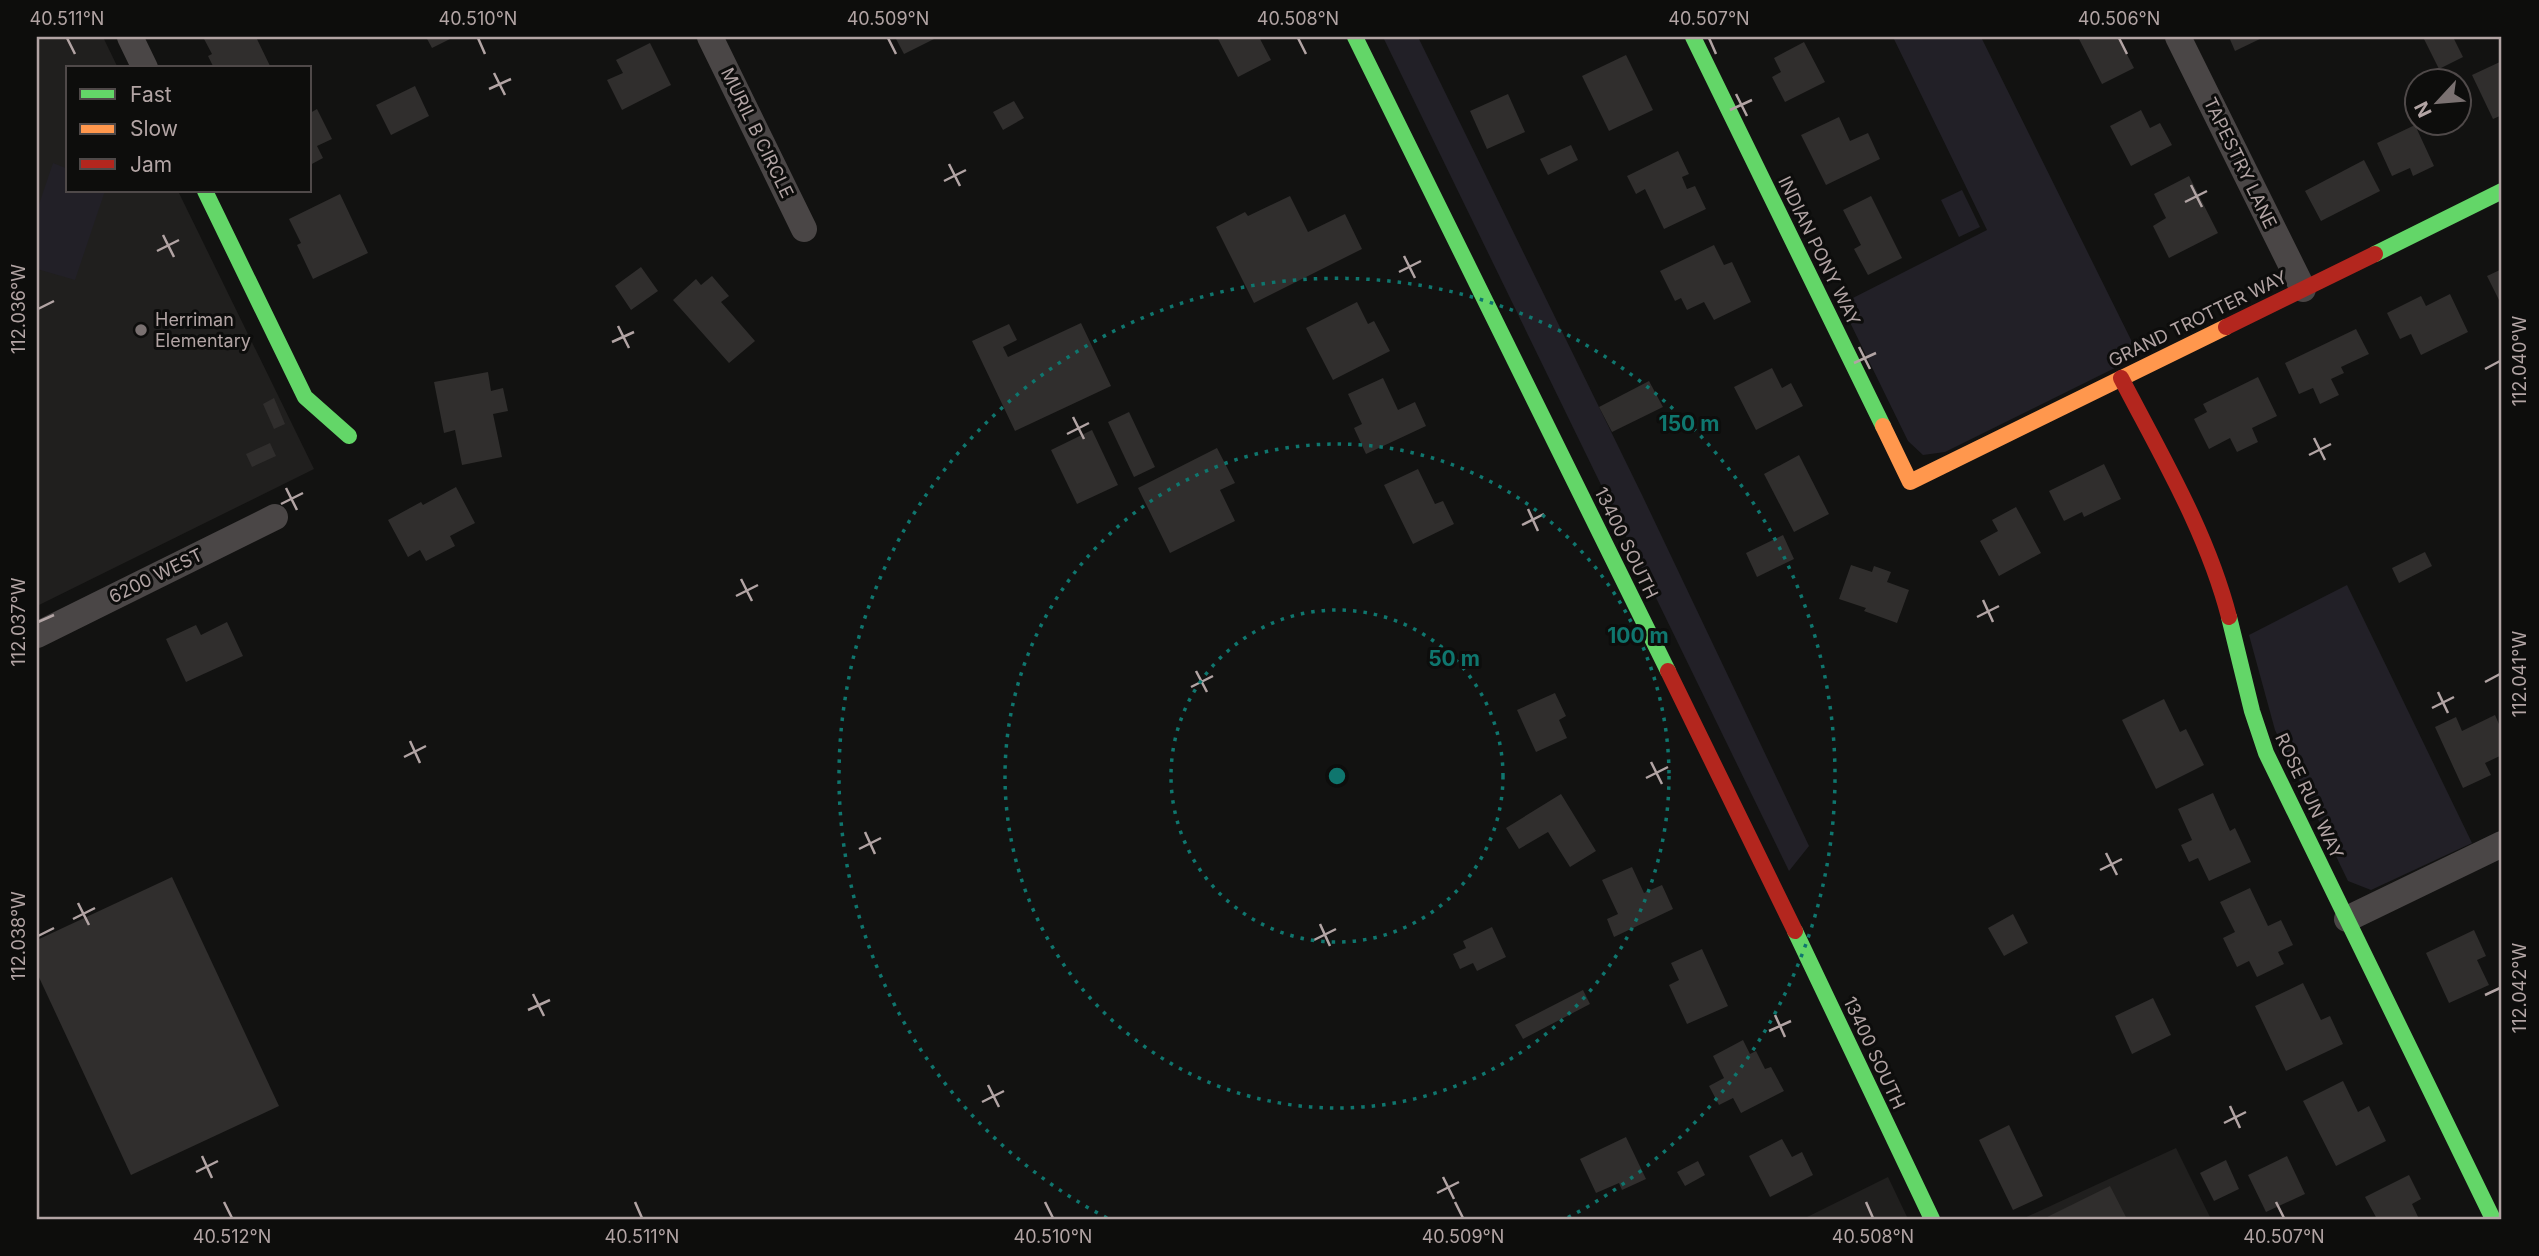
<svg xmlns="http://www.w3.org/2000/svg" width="2539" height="1256" viewBox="0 0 2539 1256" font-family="Inter,sans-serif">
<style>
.built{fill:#201f1e}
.green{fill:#222027}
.building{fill:#302e2d}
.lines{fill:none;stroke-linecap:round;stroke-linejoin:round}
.street{stroke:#4a4646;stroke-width:26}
.fast{stroke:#63d668;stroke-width:16}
.slow{stroke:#ff974d;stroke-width:16}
.jam{stroke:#b3261e;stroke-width:16}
.ticks{fill:none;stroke:#b2a4a4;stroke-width:2.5}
.ring{fill:none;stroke:#0f766e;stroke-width:3.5;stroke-dasharray:3.5 7}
.poi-dot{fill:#7a7171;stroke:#0d0d0c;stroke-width:2.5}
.labels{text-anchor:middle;stroke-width:6;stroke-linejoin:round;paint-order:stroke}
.street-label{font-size:18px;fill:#b2a4a4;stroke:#0d0d0c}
.poi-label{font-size:18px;fill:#b2a4a4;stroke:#0d0d0c;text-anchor:start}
.centre{fill:#0f766e;stroke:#0d0d0c;stroke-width:3.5}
.ring-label{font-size:21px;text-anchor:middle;font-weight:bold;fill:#0f766e;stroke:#0d0d0c;stroke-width:6;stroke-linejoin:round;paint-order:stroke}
.neatline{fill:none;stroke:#b2a4a4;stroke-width:2.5}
.ticks-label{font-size:18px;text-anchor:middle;fill:#b2a4a4}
</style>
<rect width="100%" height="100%" fill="#121211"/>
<g class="built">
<path d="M 37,37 L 103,37 L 118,68 L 68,68 L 68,191 L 178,191 L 314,469 L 37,606 Z"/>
<path d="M 2176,1148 L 2211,1219 L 2022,1219 Z"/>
<path d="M 1888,1177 L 1908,1219 L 1803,1219 Z"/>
</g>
<g class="green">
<path d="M 1383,37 L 1418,37 L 1642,495 L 1809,846 L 1789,871 Z"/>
<path d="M 1893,37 L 1981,37 L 2139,356 L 1945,452 L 1923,455 L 1908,441 L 1841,304 L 1987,230 Z"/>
<path d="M 53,163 L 68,169 L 68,191 L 105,191 L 75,280 L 37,269 L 37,210 Z"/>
<path d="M 1962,190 L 1980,227 L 1959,237 L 1941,200 Z"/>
<path d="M 2347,585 L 2472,843 L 2371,890 L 2348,881 L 2275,730 L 2249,635 Z"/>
</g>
<g class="building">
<path d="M 203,37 L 256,37 L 271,68 L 214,68 L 208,56 L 212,54 Z"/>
<path d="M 426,37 L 454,37 L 432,48 Z"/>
<path d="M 895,37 L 938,37 L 904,54 Z"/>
<path d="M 1217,37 L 1259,37 L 1271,60 L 1238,77 Z"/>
<path d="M 2078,37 L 2118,37 L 2134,68 L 2102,84 Z"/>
<path d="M 2229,37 L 2264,37 L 2235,51 Z"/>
<path d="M 2423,37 L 2453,37 L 2463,57 L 2439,69 Z"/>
<path d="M 1804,42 L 1825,82 L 1785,102 L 1772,77 L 1781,72 L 1774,58 Z"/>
<path d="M 650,43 L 671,85 L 622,110 L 607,80 L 623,73 L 616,60 Z"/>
<path d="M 1626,55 L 1653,110 L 1609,131 L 1582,76 Z"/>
<path d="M 2502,61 L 2502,115 L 2493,119 L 2472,75 Z"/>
<path d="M 415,86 L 429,116 L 391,135 L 376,105 Z"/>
<path d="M 1508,94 L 1525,132 L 1487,149 L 1470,111 Z"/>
<path d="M 1014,101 L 1024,118 L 1003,130 L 993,112 Z"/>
<path d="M 317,109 L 332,139 L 317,146 L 323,158 L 310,165 L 310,113 Z"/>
<path d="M 2141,110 L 2150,128 L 2160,123 L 2172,145 L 2131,166 L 2110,126 Z"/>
<path d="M 1839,117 L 1850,141 L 1868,133 L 1880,159 L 1826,185 L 1801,135 Z"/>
<path d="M 2415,125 L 2434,166 L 2413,176 L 2410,168 L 2392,176 L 2377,143 Z"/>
<path d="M 1571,145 L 1578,160 L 1548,175 L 1540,159 Z"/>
<path d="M 1678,151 L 1689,174 L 1682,177 L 1687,189 L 1695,186 L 1706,209 L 1664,229 L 1645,189 L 1636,194 L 1627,176 Z"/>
<path d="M 2364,160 L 2380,191 L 2321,221 L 2305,191 Z"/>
<path d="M 2189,176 L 2218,233 L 2169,258 L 2153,226 L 2166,218 L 2154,194 Z"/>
<path d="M 340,194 L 368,253 L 313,279 L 297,245 L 301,243 L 289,219 Z"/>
<path d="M 1290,196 L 1308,232 L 1345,214 L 1362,249 L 1254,303 L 1216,227 L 1245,212 L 1248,216 Z"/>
<path d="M 1871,196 L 1902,258 L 1868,275 L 1854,249 L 1861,245 L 1843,210 Z"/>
<path d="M 1714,245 L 1724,265 L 1732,262 L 1751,302 L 1714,320 L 1704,302 L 1687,310 L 1681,298 L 1675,301 L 1660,271 Z"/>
<path d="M 641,267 L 658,291 L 631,310 L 615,286 Z"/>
<path d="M 2502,269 L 2502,306 L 2487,276 Z"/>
<path d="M 712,276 L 729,296 L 721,302 L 755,341 L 729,363 L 673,300 L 696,279 L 701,285 Z"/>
<path d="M 2450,294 L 2468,332 L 2421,355 L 2411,334 L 2400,339 L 2387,313 L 2421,296 L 2426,306 Z"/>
<path d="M 1357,302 L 1368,324 L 1374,321 L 1390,351 L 1333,380 L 1306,328 Z"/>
<path d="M 1081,323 L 1111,386 L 1015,431 L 972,341 L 1009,324 L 1017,340 L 1003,347 L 1008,357 Z"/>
<path d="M 2356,329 L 2369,354 L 2341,367 L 2344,373 L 2331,379 L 2339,395 L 2320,404 L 2313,388 L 2299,394 L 2285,363 Z"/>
<path d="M 1772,368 L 1782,388 L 1791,383 L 1803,406 L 1756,430 L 1734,387 Z"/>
<path d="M 488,372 L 491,391 L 503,388 L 508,411 L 493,414 L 502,457 L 462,465 L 455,430 L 444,433 L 434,382 Z"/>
<path d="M 2258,377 L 2277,416 L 2252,428 L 2258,442 L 2237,452 L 2230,438 L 2209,449 L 2194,419 L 2207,412 L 2203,404 Z"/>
<path d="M 1383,378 L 1398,410 L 1415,402 L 1426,426 L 1366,454 L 1354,428 L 1362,424 L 1348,394 Z"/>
<path d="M 1649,381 L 1663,407 L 1612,432 L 1599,407 Z"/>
<path d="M 274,398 L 285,424 L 274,429 L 263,404 Z"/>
<path d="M 1129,412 L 1155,467 L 1134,477 L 1108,422 Z"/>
<path d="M 1092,430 L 1118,485 L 1077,504 L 1051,450 Z"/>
<path d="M 270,443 L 276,456 L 252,467 L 246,454 Z"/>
<path d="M 1217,448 L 1235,483 L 1220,490 L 1235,521 L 1170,553 L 1138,488 Z"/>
<path d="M 1799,455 L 1829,514 L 1794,532 L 1764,474 Z"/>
<path d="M 2104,464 L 2121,499 L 2084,517 L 2082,512 L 2064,521 L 2049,491 Z"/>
<path d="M 1418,469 L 1435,504 L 1443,501 L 1454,524 L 1413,544 L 1384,485 Z"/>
<path d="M 456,487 L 475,523 L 450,536 L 455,546 L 426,561 L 420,550 L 408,557 L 388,520 L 421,502 L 423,505 Z"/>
<path d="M 2016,507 L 2041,553 L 1999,576 L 1980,541 L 1998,531 L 1992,520 Z"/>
<path d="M 1783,535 L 1794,559 L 1757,577 L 1746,553 Z"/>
<path d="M 2425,552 L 2432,566 L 2399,583 L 2392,568 Z"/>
<path d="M 1851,565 L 1872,572 L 1874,566 L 1891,572 L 1887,582 L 1909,590 L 1897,623 L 1864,611 L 1866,608 L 1839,599 Z"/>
<path d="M 227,622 L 243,656 L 186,682 L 166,639 L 196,625 L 201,635 Z"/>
<path d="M 1555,693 L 1566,716 L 1559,720 L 1567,738 L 1536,752 L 1517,710 Z"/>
<path d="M 2164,699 L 2180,732 L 2186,729 L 2204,765 L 2156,789 L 2122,720 Z"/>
<path d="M 2495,715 L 2502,731 L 2502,755 L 2485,763 L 2491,775 L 2463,788 L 2435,727 L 2456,717 L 2462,731 Z"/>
<path d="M 2213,793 L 2230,831 L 2235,828 L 2251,862 L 2209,881 L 2198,858 L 2189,862 L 2181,845 L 2192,840 L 2178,809 Z"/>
<path d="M 1561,794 L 1596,851 L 1570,867 L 1548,832 L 1519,849 L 1506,828 Z"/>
<path d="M 1632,867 L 1644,893 L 1662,885 L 1673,909 L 1614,937 L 1607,919 L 1618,914 L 1602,880 Z"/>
<path d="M 172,877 L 279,1106 L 131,1175 L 37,973 L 37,940 Z"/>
<path d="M 2250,888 L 2268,926 L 2281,920 L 2293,945 L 2278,952 L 2284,964 L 2257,977 L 2249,961 L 2237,967 L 2223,938 L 2235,932 L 2220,902 Z"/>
<path d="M 2013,914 L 2028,943 L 2004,956 L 1988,928 Z"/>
<path d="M 1492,927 L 1506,957 L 1477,971 L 1473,963 L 1460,969 L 1453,954 L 1466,948 L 1463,941 Z"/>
<path d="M 2474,930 L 2486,956 L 2477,960 L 2489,985 L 2449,1003 L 2426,953 Z"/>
<path d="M 1702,949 L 1728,1006 L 1687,1024 L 1669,985 L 1679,980 L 1671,963 Z"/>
<path d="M 2303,983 L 2321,1020 L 2330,1016 L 2343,1044 L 2286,1071 L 2255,1006 Z"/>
<path d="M 1583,990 L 1590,1004 L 1523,1039 L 1515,1025 Z"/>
<path d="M 2153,998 L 2171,1035 L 2132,1054 L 2115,1016 Z"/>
<path d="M 1743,1040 L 1750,1054 L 1756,1051 L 1765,1069 L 1771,1067 L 1784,1091 L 1741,1113 L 1733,1098 L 1719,1105 L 1709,1086 L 1724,1078 L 1713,1056 Z"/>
<path d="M 2343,1081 L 2358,1112 L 2369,1106 L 2386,1141 L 2336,1166 L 2303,1101 Z"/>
<path d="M 2009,1125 L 2043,1196 L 2013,1210 L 1979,1140 Z"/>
<path d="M 1626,1137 L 1646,1179 L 1622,1190 L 1619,1183 L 1596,1193 L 1580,1159 Z"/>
<path d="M 1782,1139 L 1792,1157 L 1802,1152 L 1813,1175 L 1770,1197 L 1749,1156 Z"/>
<path d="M 2287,1156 L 2305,1194 L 2266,1212 L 2248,1175 Z"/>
<path d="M 2226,1160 L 2239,1189 L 2214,1201 L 2200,1173 Z"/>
<path d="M 1698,1161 L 1705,1175 L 1685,1186 L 1677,1172 Z"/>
<path d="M 2409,1175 L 2421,1199 L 2412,1204 L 2419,1219 L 2377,1219 L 2365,1197 Z"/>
<path d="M 2110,1186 L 2127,1219 L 2043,1219 Z"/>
</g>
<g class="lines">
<g class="street">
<path d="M 130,37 L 145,68"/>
<path d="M 710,37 L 804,229"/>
<path d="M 2178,37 L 2303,289"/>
<path d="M 37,635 L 275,517"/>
<path d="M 2347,919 L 2502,844"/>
</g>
<g class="fast">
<path d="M 1355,37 L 1668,671"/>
<path d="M 1693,37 L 1883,426"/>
<path d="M 205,191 L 305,397 L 349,436"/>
<path d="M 2375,254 L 2502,191"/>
<path d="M 2229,617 L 2252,711 L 2266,753 L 2493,1219"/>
<path d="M 1795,931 L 1932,1219"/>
</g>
<path class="slow" d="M 1883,426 L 1910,482 L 2226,327"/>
<g class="jam">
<path d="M 2226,327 L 2375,254"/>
<path d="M 2121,378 C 2161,455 2207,532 2229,617"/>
<path d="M 1668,671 L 1795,931"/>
</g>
</g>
<path class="ticks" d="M 67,38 L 75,54M 478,38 L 485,54M 888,38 L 896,54M 1298,38 L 1306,54M 1709,38 L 1716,54M 2119,38 L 2127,54M 494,73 L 505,95M 489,89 L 511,79M 1736,94 L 1747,116M 1730,110 L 1752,100M 949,164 L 960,186M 944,181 L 966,170M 2191,185 L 2202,207M 2185,202 L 2207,191M 163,235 L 174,257M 157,251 L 179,240M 1404,256 L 1415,278M 1399,272 L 1421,261M 38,309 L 54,301M 618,326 L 629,348M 612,342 L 634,332M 1859,347 L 1870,369M 1854,363 L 1876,353M 2485,369 L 2500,361M 1073,417 L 1084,439M 1067,434 L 1089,423M 2314,438 L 2325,460M 2309,455 L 2331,444M 286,488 L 297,510M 281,504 L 303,493M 1528,509 L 1538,531M 1522,525 L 1544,514M 741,579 L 752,601M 736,596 L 758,585M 1983,600 L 1993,622M 1977,617 L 1999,606M 38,622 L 54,615M 1196,671 L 1207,692M 2485,682 L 2500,674M 1191,687 L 1213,676M 2438,692 L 2448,713M 2432,708 L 2454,697M 410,741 L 420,763M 404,757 L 426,746M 1651,762 L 1662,784M 1646,778 L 1668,767M 865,832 L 875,854M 859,849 L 881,838M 2106,853 L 2117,875M 2100,870 L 2122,859M 78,903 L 89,925M 73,919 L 95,908M 1320,924 L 1330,946M 38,936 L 54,928M 1314,940 L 1336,929M 533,994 L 544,1016M 2485,995 L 2500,988M 528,1010 L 550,1000M 1775,1015 L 1785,1037M 1769,1031 L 1791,1021M 988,1085 L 999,1107M 982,1102 L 1004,1091M 2230,1106 L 2240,1128M 2224,1123 L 2246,1112M 202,1156 L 212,1178M 196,1172 L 218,1161M 1443,1177 L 1454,1199M 1437,1193 L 1459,1182M 224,1202 L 232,1218M 635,1202 L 642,1218M 1045,1202 L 1053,1218M 1455,1202 L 1463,1218M 1866,1202 L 1873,1218M 2276,1202 L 2284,1218"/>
<g class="ring">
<circle cx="1337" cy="776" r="166"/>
<circle cx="1337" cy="776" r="332"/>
<path d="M1107 1218A498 498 0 1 1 1567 1218"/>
</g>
<circle class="poi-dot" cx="141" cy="330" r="7"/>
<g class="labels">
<g class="street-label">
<text transform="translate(757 133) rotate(64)" y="6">MURIL B CIRCLE</text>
<text transform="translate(2240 163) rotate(64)" y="6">TAPESTRY LANE</text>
<text transform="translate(1819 251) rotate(64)" y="6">INDIAN PONY WAY</text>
<text transform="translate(2198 319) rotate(-26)" y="6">GRAND TROTTER WAY</text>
<text transform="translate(1626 543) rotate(64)" y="6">13400 SOUTH</text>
<text transform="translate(156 576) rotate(-26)" y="6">6200 WEST</text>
<text transform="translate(2309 796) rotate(65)" y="6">ROSE RUN WAY</text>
<text transform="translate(1874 1053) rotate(65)" y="6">13400 SOUTH</text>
</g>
<g class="poi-label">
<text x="155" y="326">Herriman<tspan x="155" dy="21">Elementary</tspan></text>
</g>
</g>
<circle cx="1337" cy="776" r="10" class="centre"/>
<g class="ring-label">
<text x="1689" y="431">150 m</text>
<text x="1638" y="643">100 m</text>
<text x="1454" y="666">50 m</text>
</g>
<rect width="2539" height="1256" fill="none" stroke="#0d0d0c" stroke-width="77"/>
<rect x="66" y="66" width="245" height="126" fill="#0d0d0c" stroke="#4f4949" stroke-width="2"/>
<rect x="80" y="89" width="35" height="10" fill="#63d668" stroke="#4f4949" stroke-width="2"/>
<text x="130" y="102" font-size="21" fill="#b2a4a4">Fast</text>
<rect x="80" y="124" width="35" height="10" fill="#ff974d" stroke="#4f4949" stroke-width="2"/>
<text x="130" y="136" font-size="21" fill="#b2a4a4">Slow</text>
<rect x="80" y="159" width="35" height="10" fill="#b3261e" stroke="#4f4949" stroke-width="2"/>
<text x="130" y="172" font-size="21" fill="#b2a4a4">Jam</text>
<g transform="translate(2438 102) rotate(244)"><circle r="33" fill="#0d0d0c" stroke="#4f4949" stroke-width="2"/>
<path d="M0-5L12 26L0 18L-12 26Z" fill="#7a7171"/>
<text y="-10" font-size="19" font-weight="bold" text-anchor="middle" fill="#b2a4a4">N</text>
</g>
<rect x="38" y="38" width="2462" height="1180" class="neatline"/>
<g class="ticks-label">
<text x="67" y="25">40.511°N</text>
<text x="478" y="25">40.510°N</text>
<text x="888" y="25">40.509°N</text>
<text x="1298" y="25">40.508°N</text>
<text x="1709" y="25">40.507°N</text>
<text x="2119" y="25">40.506°N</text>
<text transform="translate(19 309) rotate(-90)" y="6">112.036°W</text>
<text transform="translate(2520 361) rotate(-90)" y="6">112.040°W</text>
<text transform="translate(19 622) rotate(-90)" y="6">112.037°W</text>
<text transform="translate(2520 674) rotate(-90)" y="6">112.041°W</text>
<text transform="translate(19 936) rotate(-90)" y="6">112.038°W</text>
<text transform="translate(2520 988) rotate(-90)" y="6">112.042°W</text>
<text x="232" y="1243">40.512°N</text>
<text x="642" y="1243">40.511°N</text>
<text x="1053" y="1243">40.510°N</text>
<text x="1463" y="1243">40.509°N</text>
<text x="1873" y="1243">40.508°N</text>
<text x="2284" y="1243">40.507°N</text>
</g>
</svg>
